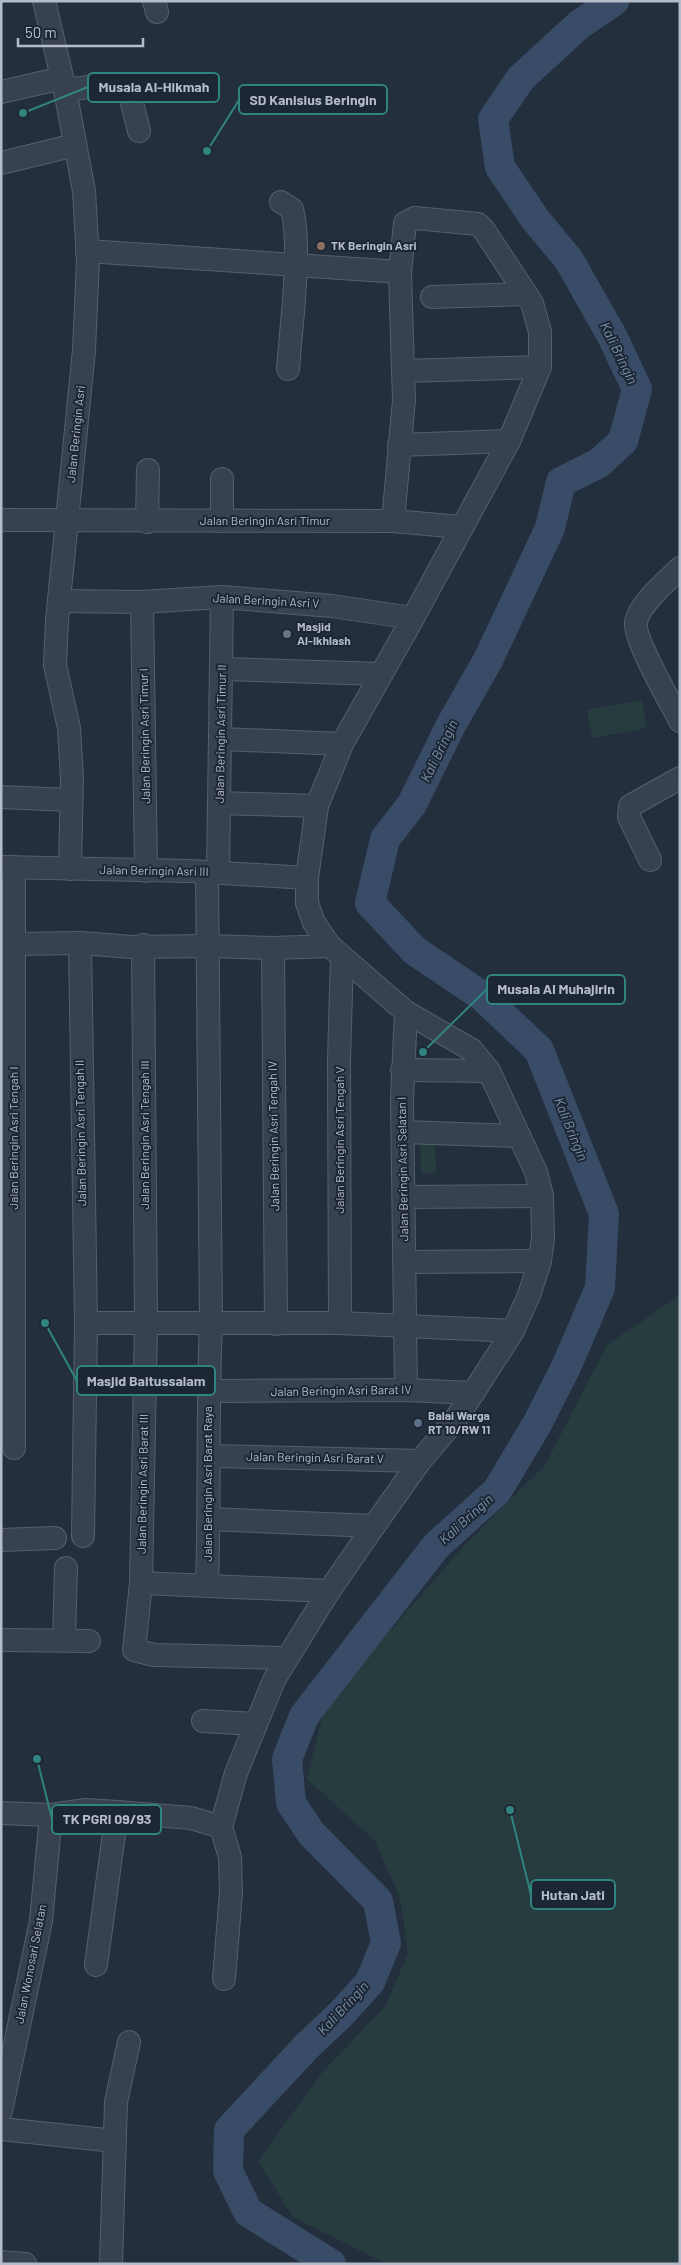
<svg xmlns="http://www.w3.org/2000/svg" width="681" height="2265" viewBox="0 0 681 2265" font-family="Barlow,sans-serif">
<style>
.green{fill:#263c3f}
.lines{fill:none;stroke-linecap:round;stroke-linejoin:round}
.river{stroke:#394c67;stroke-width:30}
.minor-casing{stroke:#565f6c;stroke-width:24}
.minor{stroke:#38414e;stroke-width:22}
.education-dot{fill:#8d6e63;stroke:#1d2633;stroke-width:2}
.worship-dot{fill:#6b7280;stroke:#1d2633;stroke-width:2}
.service-dot{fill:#5c6f8a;stroke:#1d2633;stroke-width:2}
.labels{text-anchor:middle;stroke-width:4;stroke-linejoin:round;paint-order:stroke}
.poi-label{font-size:12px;font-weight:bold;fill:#b4bcc9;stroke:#1d2633;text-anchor:start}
.street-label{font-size:12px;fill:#b4bcc9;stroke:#1d2633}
.water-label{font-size:14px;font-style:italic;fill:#7c92b1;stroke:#1d2633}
.leader{fill:none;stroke:#308480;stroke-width:2}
.callout-dot{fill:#308480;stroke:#1d2633;stroke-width:2}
.callout{fill:#1d2633;stroke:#308480;stroke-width:2}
.callout-label{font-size:14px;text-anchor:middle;font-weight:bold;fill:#b4bcc9}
</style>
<rect width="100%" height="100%" fill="#242f3e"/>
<g class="green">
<path d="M 642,700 L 647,728 L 592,738 L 587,710 Z"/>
<path d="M 435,1140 L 436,1173 L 421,1173 L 420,1141 Z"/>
<path d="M 680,1295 L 680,2264 L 387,2264 L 293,2217 L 258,2161 L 324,2070 L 385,2007 L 408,1953 L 400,1898 L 375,1841 L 307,1779 L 325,1705 L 466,1544 L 545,1465 L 607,1345 Z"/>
</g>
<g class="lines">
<path class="river" d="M 331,2264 L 248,2212 L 228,2171 L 229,2130 L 307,2046 L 341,2014 L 370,1982 L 386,1943 L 378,1901 L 311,1833 L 291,1803 L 287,1759 L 304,1716 L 436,1546 L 497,1491 L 537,1424 L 566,1367 L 600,1288 L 604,1214 L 539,1050 L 482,996 L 415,951 L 370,903 L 385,839 L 412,804 L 451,725 L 488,660 L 550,528 L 561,482 L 599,463 L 623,441 L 637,389 L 612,336 L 569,260 L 535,219 L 500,167 L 493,119 L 521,78 L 580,24 L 614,1"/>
<g class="minor-casing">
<g id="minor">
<path d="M 44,1 L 65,90 L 84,191 L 88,260 L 84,350 L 57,620 L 55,665 L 69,728 L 72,778 L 70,869"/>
<path d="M 154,1 L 157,12"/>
<path d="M 65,90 L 113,84 L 124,85 L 129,91 L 139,131"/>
<path d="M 1,92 L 62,78"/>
<path d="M 1,163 L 75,145"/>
<path d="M 281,202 L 292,209 C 302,248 291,326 288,369"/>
<path d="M 87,251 L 400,272"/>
<path d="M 432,297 L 526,294"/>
<path d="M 399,445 L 509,441"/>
<path d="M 1,520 L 393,521 L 461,527"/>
<path d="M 222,521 L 222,479"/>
<path d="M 393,521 L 404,400 L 403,371 L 540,367"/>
<path d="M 147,522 L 148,470"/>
<path d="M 680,568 C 667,581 639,604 636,622 C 633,638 671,703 680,721"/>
<path d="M 59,601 L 142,602 L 222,597 L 332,606 L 413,618"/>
<path d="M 142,602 L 146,871"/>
<path d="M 222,669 L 381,674"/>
<path d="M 221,739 L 342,744"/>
<path d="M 1,797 L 70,800"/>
<path d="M 219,803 L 317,806"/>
<path d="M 650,860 L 629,817 L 630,806 L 680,778"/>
<path d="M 1,867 L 190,871 L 307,878"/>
<path d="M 218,872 L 222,597"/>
<path d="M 80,943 L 86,1323 L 83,1536"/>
<path d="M 14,944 L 80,943 L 132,947 L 209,946 L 273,948 L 330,946"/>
<path d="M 143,945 L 146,1324 L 141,1583 L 134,1650 L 154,1655 L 286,1658"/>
<path d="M 273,948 L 276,1324"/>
<path d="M 406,1012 L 402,1099 L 406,1390"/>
<path d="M 402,1070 L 489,1071"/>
<path d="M 403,1132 L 519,1136"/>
<path d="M 404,1197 L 542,1196"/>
<path d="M 404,1262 L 540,1261"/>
<path d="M 86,1323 L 340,1323 L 513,1331"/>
<path d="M 340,1323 L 339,1060 L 342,957"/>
<path d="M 208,1391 L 406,1390 L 473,1393"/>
<path d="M 14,1448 L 14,867"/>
<path d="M 210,1456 L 420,1461"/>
<path d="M 209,1519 L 374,1526"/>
<path d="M 1,1540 L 55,1538"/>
<path d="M 141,1583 L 329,1591"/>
<path d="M 207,1585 C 210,1498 207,1411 211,1323 L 207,873"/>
<path d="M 1,1640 L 89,1641"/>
<path d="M 64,1640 L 66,1568"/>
<path d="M 203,1721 L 255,1724"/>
<path d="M 1,1813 L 51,1815 L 86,1810 L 117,1812 L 191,1818 L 221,1827"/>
<path d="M 96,1965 L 117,1812"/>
<path d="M 224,1979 L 231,1892 L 230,1857 L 221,1827 L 236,1773 L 275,1678 L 329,1591 L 374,1526 L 420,1461 L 455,1420 L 473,1393 L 513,1331 L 529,1295 L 540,1261 L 543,1238 L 542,1196 L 536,1172 L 489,1071 L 472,1050 L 406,1012 L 330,946 L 314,923 L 307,903 L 307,878 L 317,806 L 342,744 L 413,618 L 509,441 L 540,367 L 540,332 L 532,303 L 484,230 L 478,224 L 415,218 L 405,223 L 400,272 L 403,371"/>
<path d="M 1,2111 L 41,1921 L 51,1815"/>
<path d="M 1,2129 L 115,2141"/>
<path d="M 1,2262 L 25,2264"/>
<path d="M 111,2264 L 116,2102 L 129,2042"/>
</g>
</g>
<use href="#minor" class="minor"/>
</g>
<circle class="education-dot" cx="321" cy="246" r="5"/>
<circle class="worship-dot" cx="287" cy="634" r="5"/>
<circle class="service-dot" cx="418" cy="1423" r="5"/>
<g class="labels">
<g class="poi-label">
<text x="331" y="250">TK Beringin Asri</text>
<text x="297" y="631">Masjid<tspan x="297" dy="14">Al-Ikhlash</tspan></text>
<text x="428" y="1420">Balai Warga<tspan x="428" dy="14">RT 10/RW 11</tspan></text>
</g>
<g class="street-label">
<text transform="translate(76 434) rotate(-84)" y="4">Jalan Beringin Asri</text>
<text x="265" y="525">Jalan Beringin Asri Timur</text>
<text transform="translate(266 601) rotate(3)" y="4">Jalan Beringin Asri V</text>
<text transform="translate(221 734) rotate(-89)" y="4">Jalan Beringin Asri Timur II</text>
<text transform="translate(145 736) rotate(-91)" y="4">Jalan Beringin Asri Timur I</text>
<text transform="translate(154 871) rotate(1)" y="4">Jalan Beringin Asri III</text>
<text transform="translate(81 1133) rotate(-91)" y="4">Jalan Beringin Asri Tengah II</text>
<text transform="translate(145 1135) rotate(-90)" y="4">Jalan Beringin Asri Tengah III</text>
<text transform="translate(274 1136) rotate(-91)" y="4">Jalan Beringin Asri Tengah IV</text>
<text transform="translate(14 1138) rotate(-90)" y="4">Jalan Beringin Asri Tengah I</text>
<text transform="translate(340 1140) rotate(-90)" y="4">Jalan Beringin Asri Tengah V</text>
<text transform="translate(403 1169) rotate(-91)" y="4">Jalan Beringin Asri Selatan I</text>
<text transform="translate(341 1391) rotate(-1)" y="4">Jalan Beringin Asri Barat IV</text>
<text transform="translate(315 1458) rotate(1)" y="4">Jalan Beringin Asri Barat V</text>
<text transform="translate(143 1484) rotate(-89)" y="4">Jalan Beringin Asri Barat III</text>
<text transform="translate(208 1484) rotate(-90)" y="4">Jalan Beringin Asri Barat Raya</text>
<text transform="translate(31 1964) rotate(-79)" y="4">Jalan Wonosari Selatan</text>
</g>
<g class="water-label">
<text transform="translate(619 353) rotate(64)" y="5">Kali Bringin</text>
<text transform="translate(439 751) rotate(-64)" y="5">Kali Bringin</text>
<text transform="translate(571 1129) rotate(68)" y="5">Kali Bringin</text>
<text transform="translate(466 1519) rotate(-42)" y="5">Kali Bringin</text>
<text transform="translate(343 2008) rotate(-47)" y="5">Kali Bringin</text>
</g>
</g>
<path class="leader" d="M23 113L88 87M207 151L239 100M423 1052L487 989M45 1323L77 1381M37 1759L52 1819M510 1810L531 1895"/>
<g class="callout-dot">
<circle cx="23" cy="113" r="5"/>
<circle cx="207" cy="151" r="5"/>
<circle cx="423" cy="1052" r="5"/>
<circle cx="45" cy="1323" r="5"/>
<circle cx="37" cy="1759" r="5"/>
<circle cx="510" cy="1810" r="5"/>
</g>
<g class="callout">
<rect x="88" y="73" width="131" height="29" rx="5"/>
<rect x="239" y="85" width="148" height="29" rx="5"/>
<rect x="487" y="975" width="138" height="29" rx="5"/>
<rect x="77" y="1366" width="138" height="29" rx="5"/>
<rect x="52" y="1805" width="109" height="29" rx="5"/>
<rect x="531" y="1880" width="84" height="29" rx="5"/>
</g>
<g class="callout-label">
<text x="154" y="92">Musala Al-Hikmah</text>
<text x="313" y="105">SD Kanisius Beringin</text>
<text x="556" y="994">Musala Al Muhajirin</text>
<text x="146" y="1386">Masjid Baitussalam</text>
<text x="107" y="1824">TK PGRI 09/93</text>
<text x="573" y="1900">Hutan Jati</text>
</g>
<rect width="681" height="2265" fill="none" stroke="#b4bcc9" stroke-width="5"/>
<path d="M18 38v8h125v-8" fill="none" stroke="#b4bcc9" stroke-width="2.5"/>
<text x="25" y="38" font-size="15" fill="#b4bcc9" stroke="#1d2633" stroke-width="4" paint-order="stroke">50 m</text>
</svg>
